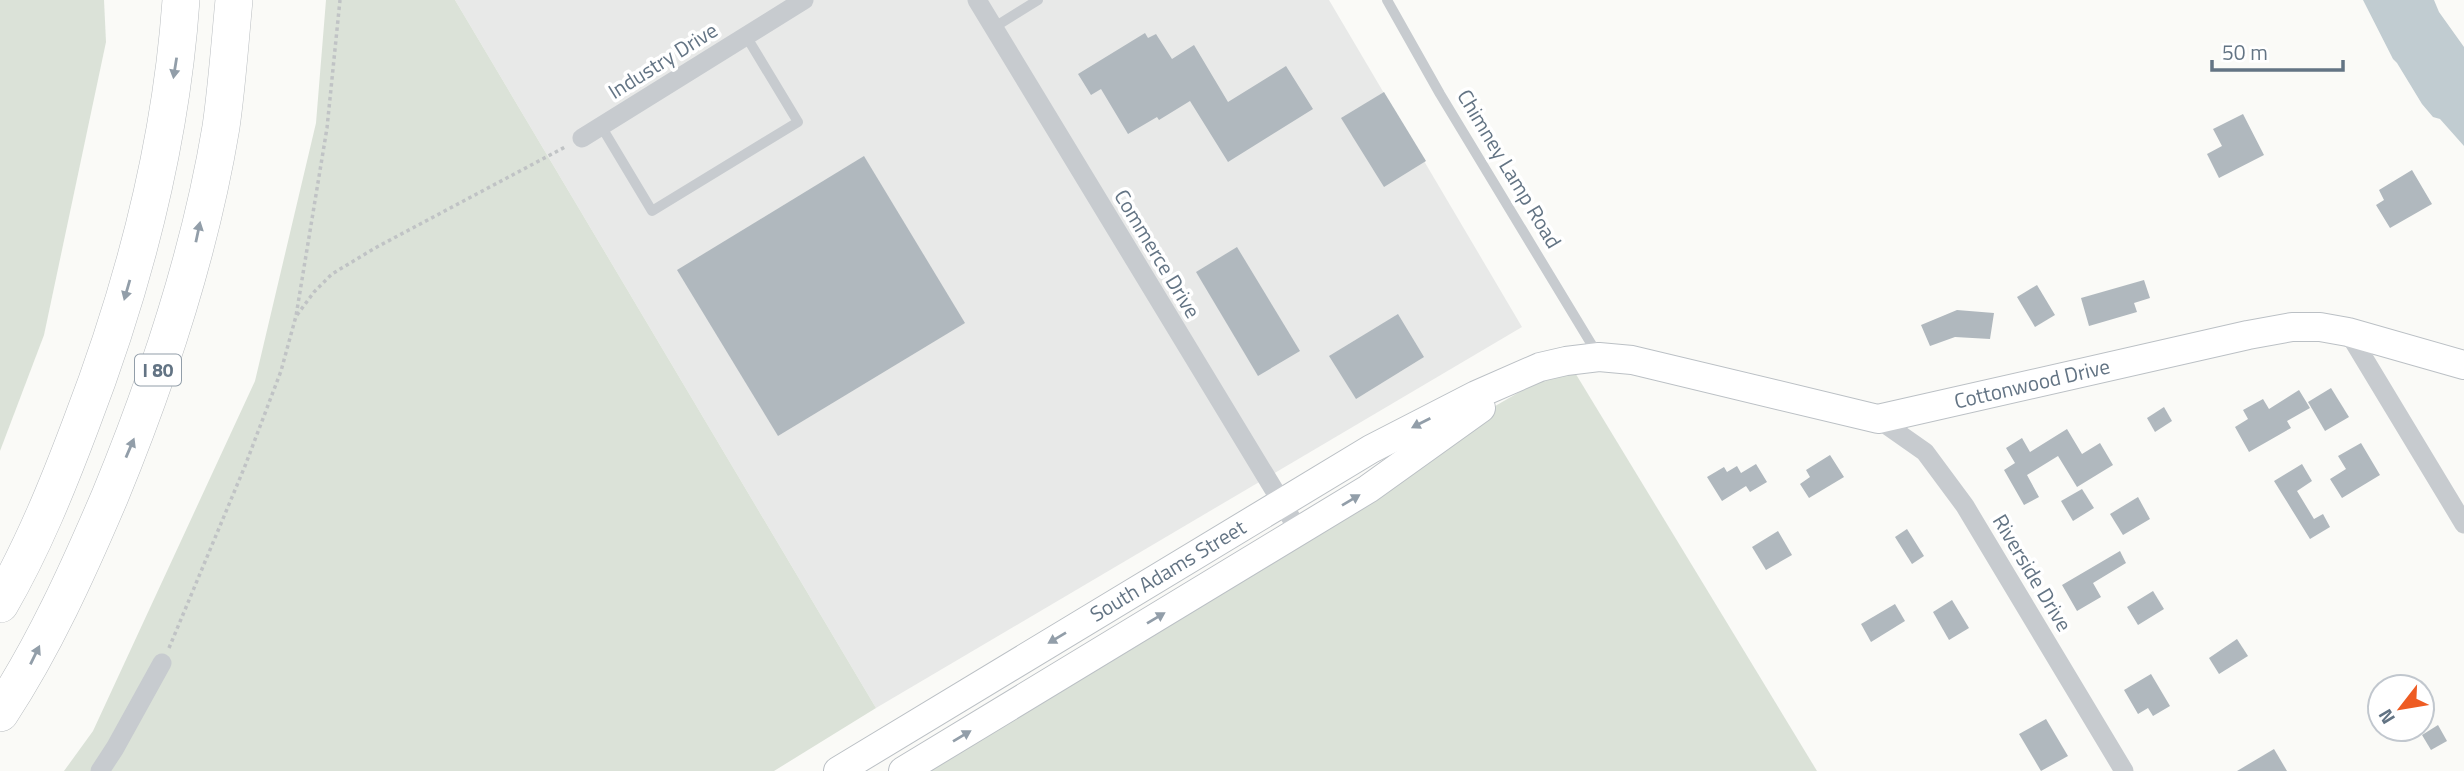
<svg xmlns="http://www.w3.org/2000/svg" width="2464" height="771" viewBox="0 0 2464 771" font-family="'Titillium Web',sans-serif">
<style>
.built{fill:#e8e9e8}
.green{fill:#dbe2d8}
.water{fill:#c1ccd1}
.building{fill:#b0b8be}
.lines{fill:none;stroke-linecap:round;stroke-linejoin:round}
.secondary-casing{stroke:#bbc0c5;stroke-width:30}
.highway-casing{stroke:#b9bdc0;stroke-width:38}
.path{stroke:#c0c3c5;stroke-width:3.5;stroke-dasharray:3.5 3.5;stroke-linecap:butt}
.lane{stroke:#c7cbcf;stroke-width:10}
.street{stroke:#c7cbcf;stroke-width:19}
.secondary{stroke:#fff;stroke-width:28}
.highway{stroke:#fff;stroke-width:37}
.oneway{fill:#929ea9}
.labels{text-anchor:middle;stroke-width:7;stroke-linejoin:round;paint-order:stroke}
.shield{fill:#fff;stroke:#929ea9;stroke-width:2}
.shield-label{font-size:19px;font-weight:bold;fill:#637484}
.street-label{font-size:21px;fill:#637484;stroke:#fff}
</style>
<rect width="100%" height="100%" fill="#fafaf7"/>
<path class="built" d="M 455,0 L 1329,0 L 1522,327 L 876,708 Z"/>
<g class="green">
<path d="M 0,0 L 104,0 L 106,42 L 44,335 L 0,451 Z"/>
<path d="M 326,0 L 455,0 L 876,708 L 774,771 L 64,771 L 93,731 L 255,381 L 316,123 Z"/>
<path d="M 1574,371 L 1817,771 L 920,771 L 1490,409 L 1537,382 Z"/>
</g>
<path class="water" d="M 2363,0 L 2434,0 L 2439,12 L 2464,47 L 2464,146 L 2440,119 L 2433,117 L 2422,104 L 2397,63 L 2393,59 Z"/>
<g class="building">
<path d="M 1145,33 L 1148,38 L 1156,34 L 1172,59 L 1194,45 L 1228,102 L 1286,66 L 1313,109 L 1228,162 L 1190,101 L 1159,120 L 1157,117 L 1128,134 L 1101,89 L 1091,95 L 1078,74 Z"/>
<path d="M 1384,92 L 1426,161 L 1384,187 L 1341,118 Z"/>
<path d="M 2243,114 L 2264,155 L 2219,178 L 2207,154 L 2222,146 L 2213,129 Z"/>
<path d="M 864,156 L 965,323 L 778,436 L 677,270 Z"/>
<path d="M 2412,170 L 2432,204 L 2390,228 L 2376,205 L 2384,200 L 2379,190 Z"/>
<path d="M 1237,247 L 1300,351 L 1258,376 L 1196,272 Z"/>
<path d="M 2144,280 L 2150,298 L 2134,303 L 2137,312 L 2089,326 L 2081,298 Z"/>
<path d="M 2037,285 L 2055,315 L 2035,327 L 2017,297 Z"/>
<path d="M 1957,310 L 1994,313 L 1990,339 L 1955,337 L 1930,346 L 1921,325 Z"/>
<path d="M 1398,314 L 1424,357 L 1356,399 L 1329,356 Z"/>
<path d="M 2331,388 L 2349,417 L 2325,431 L 2308,402 Z"/>
<path d="M 2299,390 L 2310,408 L 2287,421 L 2291,428 L 2249,452 L 2235,427 L 2248,419 L 2243,410 L 2263,399 L 2269,409 Z"/>
<path d="M 2164,407 L 2172,421 L 2155,432 L 2147,418 Z"/>
<path d="M 2067,429 L 2082,454 L 2100,443 L 2113,465 L 2077,487 L 2058,456 L 2027,475 L 2039,497 L 2024,505 L 2004,470 L 2015,463 L 2006,448 L 2022,438 L 2030,452 Z"/>
<path d="M 2361,443 L 2380,475 L 2342,498 L 2330,479 L 2346,469 L 2338,456 Z"/>
<path d="M 1830,455 L 1844,477 L 1809,498 L 1800,484 L 1810,477 L 1806,470 Z"/>
<path d="M 1756,464 L 1767,482 L 1750,492 L 1746,486 L 1722,501 L 1707,477 L 1724,467 L 1727,472 L 1737,466 L 1741,473 Z"/>
<path d="M 2302,464 L 2312,481 L 2297,491 L 2314,519 L 2323,514 L 2330,527 L 2310,539 L 2274,481 Z"/>
<path d="M 2082,489 L 2094,508 L 2073,521 L 2061,501 Z"/>
<path d="M 2138,497 L 2150,519 L 2123,535 L 2110,514 Z"/>
<path d="M 1907,529 L 1924,556 L 1912,564 L 1895,537 Z"/>
<path d="M 1778,531 L 1792,555 L 1766,570 L 1752,547 Z"/>
<path d="M 2120,551 L 2126,563 L 2093,583 L 2101,597 L 2077,611 L 2062,585 Z"/>
<path d="M 2153,591 L 2164,609 L 2138,625 L 2127,607 Z"/>
<path d="M 1952,600 L 1969,628 L 1949,640 L 1933,612 Z"/>
<path d="M 1895,604 L 1905,621 L 1871,642 L 1861,624 Z"/>
<path d="M 2237,639 L 2248,656 L 2219,674 L 2209,658 Z"/>
<path d="M 2151,674 L 2170,706 L 2153,716 L 2148,708 L 2138,714 L 2124,690 Z"/>
<path d="M 2046,719 L 2068,756 L 2041,771 L 2019,734 Z"/>
<path d="M 2438,725 L 2447,741 L 2431,750 L 2422,735 Z"/>
<path d="M 2274,749 L 2287,771 L 2237,771 Z"/>
</g>
<g class="lines">
<g class="secondary-casing">
<g id="secondary">
<path d="M 838,771 L 1371,449 L 1476,395 L 1540,367 L 1566,361 L 1599,357 L 1632,360 L 1878,419 L 2248,335 L 2292,327 L 2320,327 L 2348,332 L 2464,365"/>
<path d="M 903,771 L 1368,489 L 1481,408"/>
</g>
</g>
<g class="highway-casing">
<g id="highway">
<path d="M 0,604 C 33,547 58,485 81,424 C 133,289 171,145 181,0"/>
<path d="M 0,713 C 44,646 78,571 110,496 C 159,377 200,254 221,127 C 227,85 230,42 234,0"/>
</g>
</g>
<g class="path">
<path d="M 297,315 L 314,292 L 332,274 L 375,248 L 567,146"/>
<path d="M 169,648 L 245,466 L 281,371 L 296,316 L 327,128 L 340,0"/>
</g>
<g class="lane">
<path d="M 1387,0 L 1440,94 L 1598,355"/>
<path d="M 993,28 L 1038,0"/>
<path d="M 601,126 L 652,211 L 798,122 L 746,36"/>
</g>
<g class="street">
<path d="M 977,0 L 1299,531"/>
<path d="M 582,138 L 804,0"/>
<path d="M 2348,332 L 2464,524"/>
<path d="M 1878,419 L 1925,452 L 1965,506 L 2124,771"/>
<path d="M 100,771 L 115,748 L 162,663"/>
</g>
<use href="#secondary" class="secondary"/>
<use href="#highway" class="highway"/>
</g>
<defs><path id="oneway-solid" d="M-6-.8H1V-3.2L6.5 0L1 3.2V.8H-6Z" transform="scale(1.75)"/></defs>
<g class="oneway">
<use href="#oneway-solid" transform="translate(175 68) rotate(99)"/>
<use href="#oneway-solid" transform="translate(198 232) rotate(-78)"/>
<use href="#oneway-solid" transform="translate(127 290) rotate(106)"/>
<use href="#oneway-solid" transform="translate(1421 423) rotate(153)"/>
<use href="#oneway-solid" transform="translate(130 448) rotate(-67)"/>
<use href="#oneway-solid" transform="translate(1351 500) rotate(-31)"/>
<use href="#oneway-solid" transform="translate(1156 618) rotate(-31)"/>
<use href="#oneway-solid" transform="translate(1057 638) rotate(149)"/>
<use href="#oneway-solid" transform="translate(35 655) rotate(-64)"/>
<use href="#oneway-solid" transform="translate(962 736) rotate(-31)"/>
</g>
<g class="labels">
<rect class="shield" x="135" y="354.5" width="46" height="31" rx="5"/>
<g class="shield-label">
<text x="158" y="377">I 80</text>
</g>
<g class="street-label">
<text transform="translate(663 61) rotate(-32)" y="7">Industry Drive</text>
<text transform="translate(1509 169) rotate(59)" y="7">Chimney Lamp Road</text>
<text transform="translate(1157 254) rotate(59)" y="7">Commerce Drive</text>
<text transform="translate(2032 384) rotate(-13)" y="7">Cottonwood Drive</text>
<text transform="translate(1168 571) rotate(-31)" y="7">South Adams Street</text>
<text transform="translate(2032 573) rotate(59)" y="7">Riverside Drive</text>
</g>
</g>
<g transform="translate(2401 708) rotate(239)"><circle r="33" fill="#ffffff" stroke="#c1c7ce" stroke-width="2"/>
<path d="M0-5L12 26L0 18L-12 26Z" fill="#ee5c23"/>
<text y="-10" font-size="19" font-weight="bold" text-anchor="middle" fill="#637484">N</text>
</g>
<path d="M2212 60v10h131v-10" fill="none" stroke="#637484" stroke-width="3.5"/>
<text x="2222" y="60" font-size="21" fill="#637484" stroke="#ffffff" stroke-width="5" paint-order="stroke">50 m</text>
</svg>
